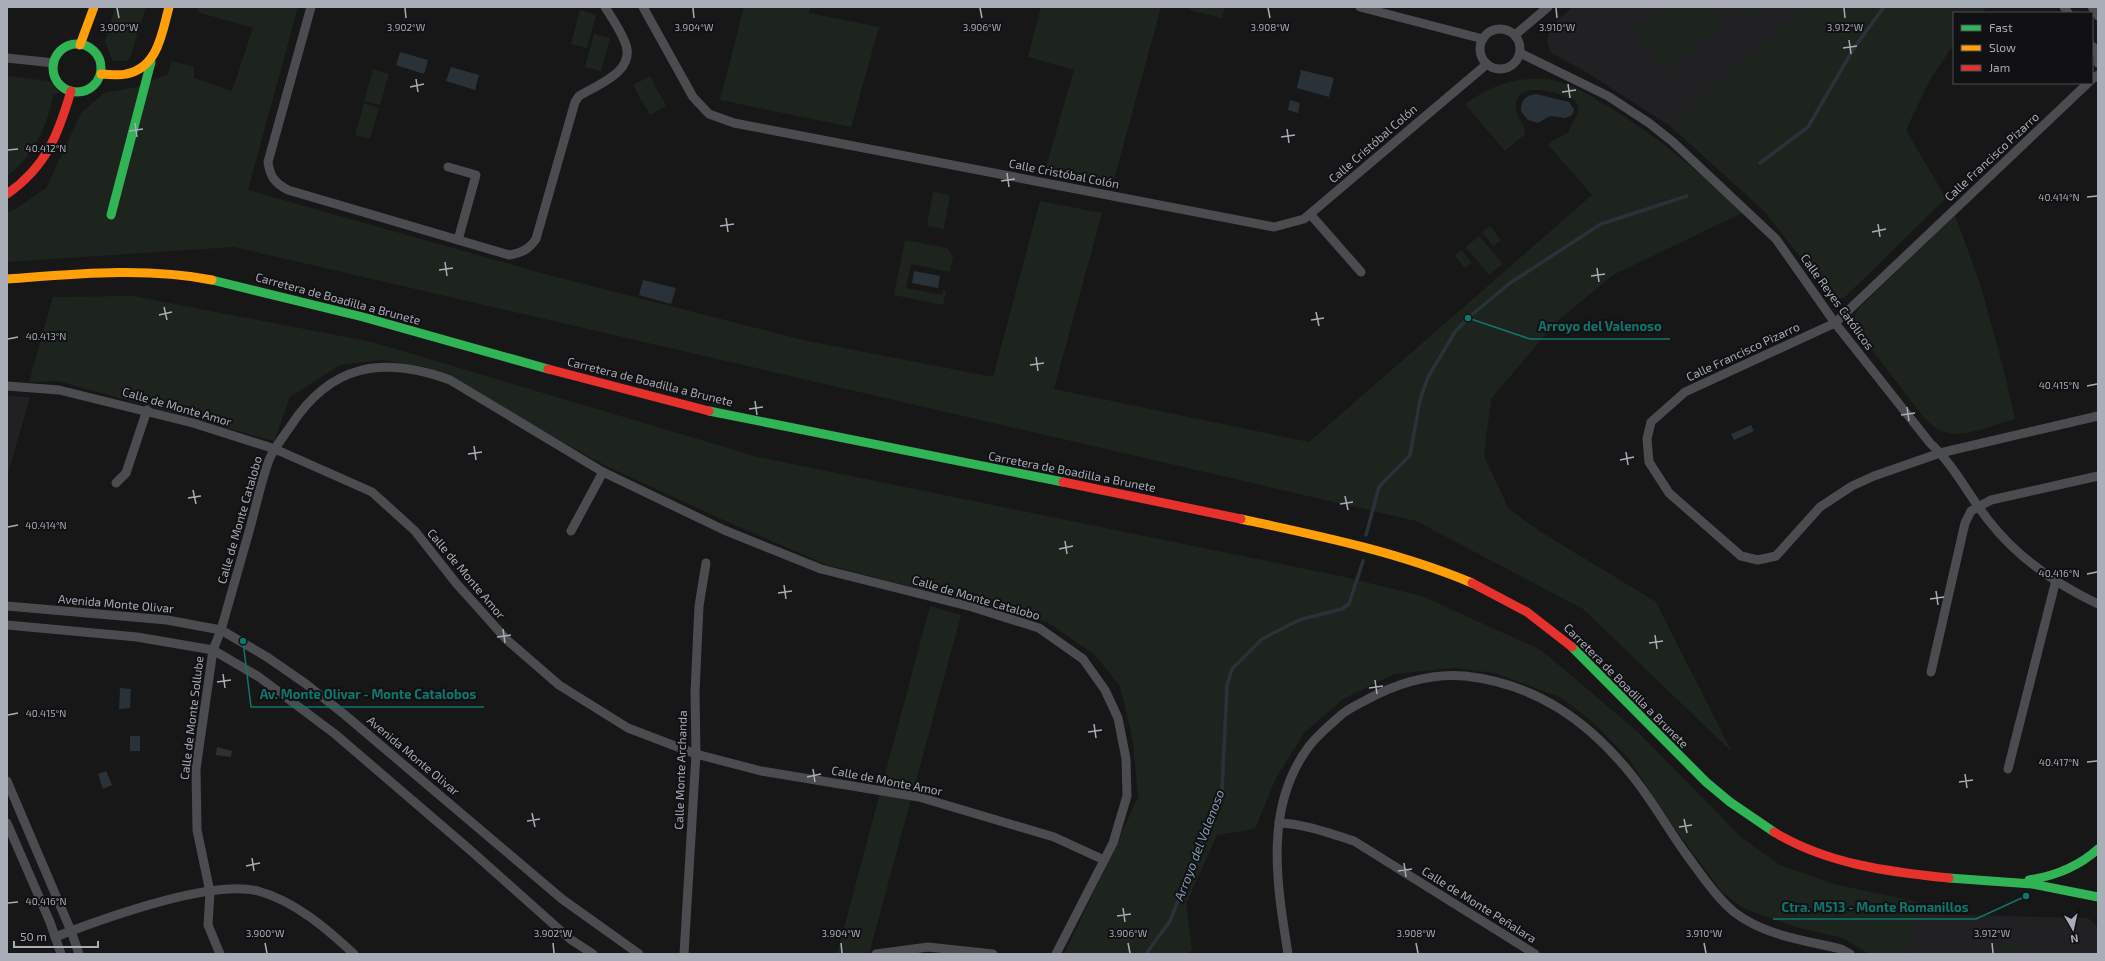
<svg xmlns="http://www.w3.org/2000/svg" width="2105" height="961" viewBox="0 0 2105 961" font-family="'Exo 2',sans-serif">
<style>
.built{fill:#212123}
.green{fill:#1d241e}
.water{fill:#2a3239}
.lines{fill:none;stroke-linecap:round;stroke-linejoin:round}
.stream{stroke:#2a3239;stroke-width:3.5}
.street{stroke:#4b4c50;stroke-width:9}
.fast{stroke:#30b455;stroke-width:9}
.slow{stroke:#ff9f0a;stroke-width:9}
.jam{stroke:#e5322d;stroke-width:9}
.ticks{fill:none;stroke:#a8adb8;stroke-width:1.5}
.labels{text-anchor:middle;stroke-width:4;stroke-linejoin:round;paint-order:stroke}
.street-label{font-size:12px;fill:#a8adb8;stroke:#111113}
.water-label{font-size:13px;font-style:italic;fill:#7f9bb3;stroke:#111113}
.ticks-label{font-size:10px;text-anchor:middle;fill:#a8adb8;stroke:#111113;stroke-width:4;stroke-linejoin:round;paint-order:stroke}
.leader{fill:none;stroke:#0f766e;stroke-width:1.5}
.callout-dot{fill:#0f766e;stroke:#111113;stroke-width:1.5}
.callout-label{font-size:13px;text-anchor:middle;font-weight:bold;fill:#0f766e;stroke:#111113;stroke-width:4;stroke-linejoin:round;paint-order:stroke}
</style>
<rect width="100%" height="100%" fill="#171717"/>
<g class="built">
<path d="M 1573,7 L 1805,7 L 1670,126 L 1586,72 L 1551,53 L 1547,42 L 1550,27 Z"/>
<path d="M 7,396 L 30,397 L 7,477 Z"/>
<path d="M 1915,914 L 2088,918 L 2098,927 L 2098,954 L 1907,954 Z"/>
</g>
<g class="green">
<path d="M 115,7 L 146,7 L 130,58 L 126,61 L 113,61 L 105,42 Z"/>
<path d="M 199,7 L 298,7 L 248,190 L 541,273 L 803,340 L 993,377 L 1040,201 L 1102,213 L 1054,389 L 1309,442 L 1592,195 L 1548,145 C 1555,138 1561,137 1569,132 C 1571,119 1584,115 1575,100 C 1560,93 1514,78 1516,108 C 1517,120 1525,121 1525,134 L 1505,151 L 1465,104 C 1489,87 1513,77 1544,79 C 1565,80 1584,92 1602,103 C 1654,133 1699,171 1742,213 L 1613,275 L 1555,323 L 1491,399 L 1484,456 L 1509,509 L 1541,532 L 1656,602 L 1732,752 L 1583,609 L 1416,521 L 234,247 L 7,262 L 7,213 L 17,208 L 46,188 L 81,113 L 104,93 L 137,87 L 168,74 L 172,61 L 194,67 L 194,78 L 232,91 L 253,28 L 197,12 Z"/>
<path d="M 744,7 L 811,7 L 809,13 L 879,27 L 851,127 L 720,100 Z"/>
<path d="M 1041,7 L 1161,7 L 1113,183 L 1046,167 L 1074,70 L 1028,57 Z"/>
<path d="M 1189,7 L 1225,7 L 1222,18 L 1189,10 Z"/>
<path d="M 1663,7 L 1714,7 L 1726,21 L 1667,72 L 1633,33 Z"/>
<path d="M 1734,7 L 1758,7 L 1744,19 Z"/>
<path d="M 1804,7 L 1987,7 L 1981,13 L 1954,13 L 1954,44 L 1930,80 L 1906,130 L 1946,198 L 1844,298 L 1837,299 L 1828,292 L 1764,211 L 1670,126 Z"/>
<path d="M 580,10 L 596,15 L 587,48 L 571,44 Z"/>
<path d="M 594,34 L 610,38 L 601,71 L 585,67 Z"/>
<path d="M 373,69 L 389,74 L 380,105 L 364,101 Z"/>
<path d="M 7,76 L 48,81 L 54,85 L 59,93 L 53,95 C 48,126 33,157 7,176 Z"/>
<path d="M 650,76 L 666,106 L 650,115 L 633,85 Z"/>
<path d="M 364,103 L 379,108 L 370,139 L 355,135 Z"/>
<path d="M 933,192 L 950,195 L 944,229 L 927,226 Z"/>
<path d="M 1955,215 L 1981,287 L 2003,367 L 2015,419 C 1997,424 1966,437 1948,433 C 1939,432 1932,425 1925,419 L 1856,329 L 1854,318 L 1858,309 Z"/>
<path d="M 1490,226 L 1501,240 L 1493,246 L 1482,232 Z"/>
<path d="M 1479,236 L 1503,264 L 1489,275 L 1466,247 Z"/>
<path d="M 905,240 L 947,248 L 953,257 L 950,272 L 911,264 L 906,288 L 942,295 L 943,290 L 946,291 L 943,305 L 894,295 Z"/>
<path d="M 1461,250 L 1472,263 L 1465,268 L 1455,256 Z"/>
<path d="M 133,296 L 372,342 L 758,457 L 1345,577 L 1422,596 L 1541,650 L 1638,732 L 1741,837 L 1780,865 L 1834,884 L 1918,902 L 1907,954 L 1869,954 L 1843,938 L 1795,927 L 1743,908 L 1722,892 L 1662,811 L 1630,760 L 1594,723 L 1562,698 L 1495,673 L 1453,668 L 1394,674 L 1343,699 L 1304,733 L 1275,780 L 1255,829 L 1217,835 L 1186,904 L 1192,950 L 1187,954 L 1064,954 L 1106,867 L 1138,797 L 1133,742 L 1120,686 L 1094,654 L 1047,622 L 827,565 L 730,523 L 606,466 L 426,367 L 381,360 L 340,365 L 290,397 L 274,441 L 58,381 L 29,382 L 53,297 Z"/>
<path d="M 930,606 L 961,615 L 869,954 L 837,954 Z"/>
<path d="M 2006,941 L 2027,948 L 2025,954 L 2002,954 Z"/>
</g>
<g class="water">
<path d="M 400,52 L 428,60 L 424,74 L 396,65 Z"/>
<path d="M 451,67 L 479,75 L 475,90 L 446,81 Z"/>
<path d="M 1301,70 L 1334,78 L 1329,97 L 1297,88 Z"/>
<path d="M 1536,94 L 1569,102 L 1574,109 L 1572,115 L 1565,118 L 1550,116 L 1538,123 L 1528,120 L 1521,111 C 1521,101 1525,95 1536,94 Z"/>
<path d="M 1290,100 L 1300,103 L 1298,113 L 1288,110 Z"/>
<path d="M 914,271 L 940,276 L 938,288 L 912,283 Z"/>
<path d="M 643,280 L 676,288 L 671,304 L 639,295 Z"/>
<path d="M 1751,425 L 1754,431 L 1734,440 L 1731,434 Z"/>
<path d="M 120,688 L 131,689 L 130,708 L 119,709 Z"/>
<rect x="130" y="736" width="10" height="15"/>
<path d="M 217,747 L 232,751 L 231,757 L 216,755 Z"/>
<path d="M 106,771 L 112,785 L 103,789 L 98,774 Z"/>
</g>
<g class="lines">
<g class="stream">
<path d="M 1760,163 L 1808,127 L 1854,48 L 1884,7"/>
<path d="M 1366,535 L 1379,487 L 1410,455 L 1420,400 L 1428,377 L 1455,332 L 1468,318 L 1510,283 L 1601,224 L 1687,196"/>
<path d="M 1146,954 L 1170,921 L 1222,790 L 1227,685 L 1232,669 L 1262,639 L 1299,620 L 1342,609 L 1349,604 L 1363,561"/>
</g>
<g class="street">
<path d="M 311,7 L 268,162 C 270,177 275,183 288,190 L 509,255 C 522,253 529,249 536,239 L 575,102 L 579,96 C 599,84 639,70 624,40 C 619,28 612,18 605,7"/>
<path d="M 643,7 L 693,97 L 709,114 L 734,123 L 1274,227 L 1304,219 L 1487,64"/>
<path d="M 1360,7 L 1483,39"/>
<path d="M 2064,7 L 2068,13"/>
<path d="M 2092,7 L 2098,16"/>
<circle cx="1500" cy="49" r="20"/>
<path d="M 1515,35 L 1548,7"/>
<path d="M 2092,46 L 2098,53"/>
<path d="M 1520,53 L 1608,96 L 1649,123 L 1673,142 L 1776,239 L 1835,323 L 1930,443 C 1954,465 1969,496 1989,521 C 2017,557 2058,585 2098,604"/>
<path d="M 2098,55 L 2098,63"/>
<path d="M 7,58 L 54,63"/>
<path d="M 2092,79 L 2098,75"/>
<path d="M 2088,83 L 1835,323 L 1685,392 L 1651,422 L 1647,439 L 1649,462 L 1669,493 L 1741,556 L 1758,560 L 1776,556 L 1820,507 L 1852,486 L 1874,476 L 1940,453 L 2098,416"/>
<path d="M 448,167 L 476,175 L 458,240"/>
<path d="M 1310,214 L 1361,272"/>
<path d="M 7,386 L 59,390 L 193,423 L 275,449 L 372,492 L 415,531 L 456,583 L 507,640 L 559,685 L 628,728 L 696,754 L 761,771 L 919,797 L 1054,837 L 1104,860"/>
<path d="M 116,483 L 126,473 L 147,410"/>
<path d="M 571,531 L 603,472"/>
<path d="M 7,606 L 167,620 L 221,630 L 267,657 L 306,684 L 345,715 L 562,899 L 639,954"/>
<path d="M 7,625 L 137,637 L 213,650 L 259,677 L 335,734 L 469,849 L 570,939 L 593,954"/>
<path d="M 1931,672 L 1965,523 L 1971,511 L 1991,500 L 2098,476"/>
<path d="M 2008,769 L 2056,580"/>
<path d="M 7,781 L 71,931 L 79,954"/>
<path d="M 7,823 L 50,922 L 61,954"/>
<path d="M 1279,823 C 1305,824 1329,833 1354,841 L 1535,954"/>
<path d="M 55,937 C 102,919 211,879 258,891 C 295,901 327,929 354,954"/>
<path d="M 220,954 L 208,925 L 210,892 L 197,830 L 196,769 L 213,650 L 221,630 C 231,596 240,562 250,528 C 256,506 261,482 269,460 C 274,448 283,437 290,427 C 331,363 383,356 450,380 L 603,472 L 724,530 L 821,569 L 972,607 L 1039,628 L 1083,659 L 1105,690 L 1118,718 L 1126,759 L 1127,796 L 1113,843 L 1056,954"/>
<path d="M 684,954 L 696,754 L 695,692 L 699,606 L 706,563"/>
<path d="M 876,954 L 928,947 L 993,954"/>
<path d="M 1288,954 C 1277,884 1263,806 1310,745 C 1319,734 1330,725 1341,715 C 1349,708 1359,704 1368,699 C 1398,683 1430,673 1465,676 C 1537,684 1590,722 1634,778 C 1653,802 1668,829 1686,854 C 1701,874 1715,896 1734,912 C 1765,936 1804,940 1841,949 L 1850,954"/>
</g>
<g class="fast">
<circle cx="77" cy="68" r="24"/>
<path d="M 111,215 L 151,62"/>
<path d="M 212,280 L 363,317 L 548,369"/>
<path d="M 709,411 L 1063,482"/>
<path d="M 1572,647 L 1706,782 L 1730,802 L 1774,832"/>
<path d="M 1949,878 L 2032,884 L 2098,897"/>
<path d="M 2029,880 C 2055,876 2078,867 2098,849"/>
</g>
<g class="slow">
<path d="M 80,45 L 94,7"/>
<path d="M 101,74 C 109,74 118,76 126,74 C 158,68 162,33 169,7"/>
<path d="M 7,279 C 75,274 145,267 212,280"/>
<path d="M 1241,519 C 1320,536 1398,552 1472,583"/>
</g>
<g class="jam">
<path d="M 7,194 C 46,167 58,135 71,91"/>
<path d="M 548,369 L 709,411"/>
<path d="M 1063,482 L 1241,519"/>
<path d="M 1472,583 L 1527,612 L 1572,647"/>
<path d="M 1774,832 C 1827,864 1889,872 1949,878"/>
</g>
</g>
<path class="ticks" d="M 117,8 L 119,18M 405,8 L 406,18M 693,8 L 694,18M 980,8 L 982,18M 1268,8 L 1270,18M 1556,8 L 1557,18M 1844,8 L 1845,18M 1849,40 L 1851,54M 1843,48 L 1857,46M 416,79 L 418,92M 1568,84 L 1570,98M 410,87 L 424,84M 1562,92 L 1576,90M 135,123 L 137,137M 1287,129 L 1289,143M 129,131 L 143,129M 1281,137 L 1295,135M 8,150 L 18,149M 1007,173 L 1009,187M 1001,181 L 1015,179M 2087,197 L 2097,196M 726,218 L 728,232M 1878,224 L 1880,237M 720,226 L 734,224M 1872,232 L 1886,229M 445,262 L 447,276M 1597,268 L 1599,282M 439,270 L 453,268M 1591,276 L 1605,274M 164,307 L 167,320M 1316,312 L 1319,326M 159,315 L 172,312M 1311,320 L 1324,318M 8,339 L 18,337M 1036,357 L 1038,371M 1030,365 L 1044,363M 2087,386 L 2097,384M 755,401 L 757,415M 1907,407 L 1909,421M 749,409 L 763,407M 1901,415 L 1915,413M 474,446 L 476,460M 1626,452 L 1628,465M 468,454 L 482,452M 1620,460 L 1634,457M 193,490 L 196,504M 1345,496 L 1348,510M 188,498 L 201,496M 1340,504 L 1353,502M 8,527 L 18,525M 1065,541 L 1067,554M 1059,549 L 1073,546M 2087,574 L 2097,572M 784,585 L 786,599M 1936,591 L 1938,605M 778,593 L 792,591M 1930,599 L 1944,597M 503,629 L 505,643M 1655,635 L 1657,649M 497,637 L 511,635M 1649,643 L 1663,641M 223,674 L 225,688M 1375,680 L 1377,694M 217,682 L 231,680M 1369,688 L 1383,686M 8,715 L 18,713M 1094,724 L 1096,738M 1088,732 L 1102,730M 2087,762 L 2097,761M 813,769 L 815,782M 1965,774 L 1967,788M 807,777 L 821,774M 1959,782 L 1973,780M 532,813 L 535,827M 1684,819 L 1687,833M 527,821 L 540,819M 1679,827 L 1692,825M 252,858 L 254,871M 1404,863 L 1406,877M 246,866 L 260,863M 1398,871 L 1412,869M 8,903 L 18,902M 1123,908 L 1125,922M 1117,916 L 1131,914M 265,943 L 267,953M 553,943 L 554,953M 841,943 L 842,953M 1128,943 L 1130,953M 1416,943 L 1418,953M 1704,943 L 1706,953M 1992,943 L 1993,953"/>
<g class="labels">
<g class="street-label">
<text transform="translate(1373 144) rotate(-41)" y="4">Calle Cristóbal Colón</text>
<text transform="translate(1992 157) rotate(-43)" y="4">Calle Francisco Pizarro</text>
<text transform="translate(1064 174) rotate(11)" y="4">Calle Cristóbal Colón</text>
<text transform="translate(338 299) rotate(15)" y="4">Carretera de Boadilla a Brunete</text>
<text transform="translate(1837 302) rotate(54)" y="4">Calle Reyes Católicos</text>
<text transform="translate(1743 352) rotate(-25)" y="4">Calle Francisco Pizarro</text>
<text transform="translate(650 382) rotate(14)" y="4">Carretera de Boadilla a Brunete</text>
<text transform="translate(177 407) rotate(16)" y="4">Calle de Monte Amor</text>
<text transform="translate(1072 472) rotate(11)" y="4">Carretera de Boadilla a Brunete</text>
<text transform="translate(240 520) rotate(-74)" y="4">Calle de Monte Catalobo</text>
<text transform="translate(466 574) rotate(50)" y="4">Calle de Monte Amor</text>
<text transform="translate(976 598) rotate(16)" y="4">Calle de Monte Catalobo</text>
<text transform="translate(116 604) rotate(5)" y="4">Avenida Monte Olivar</text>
<text transform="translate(1626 686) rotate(45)" y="4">Carretera de Boadilla a Brunete</text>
<text transform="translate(192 718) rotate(-83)" y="4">Calle de Monte Sollube</text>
<text transform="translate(413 756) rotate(40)" y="4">Avenida Monte Olivar</text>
<text transform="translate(681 770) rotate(-88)" y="4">Calle Monte Archanda</text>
<text transform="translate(887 781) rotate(11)" y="4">Calle de Monte Amor</text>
<text transform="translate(1479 905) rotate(32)" y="4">Calle de Monte Peñalara</text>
</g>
<g class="water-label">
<text transform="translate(1199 845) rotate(-69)" y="5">Arroyo del Valenoso</text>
</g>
</g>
<g class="ticks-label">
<text x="119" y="31">3.900°W</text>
<text x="406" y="31">3.902°W</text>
<text x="694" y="31">3.904°W</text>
<text x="982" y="31">3.906°W</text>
<text x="1270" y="31">3.908°W</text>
<text x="1557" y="31">3.910°W</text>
<text x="1845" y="31">3.912°W</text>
<text x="46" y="152">40.412°N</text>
<text x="2059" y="201">40.414°N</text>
<text x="46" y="340">40.413°N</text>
<text x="2059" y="389">40.415°N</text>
<text x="46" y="529">40.414°N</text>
<text x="2059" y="577">40.416°N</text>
<text x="46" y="717">40.415°N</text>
<text x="2059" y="766">40.417°N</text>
<text x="46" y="905">40.416°N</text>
<text x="265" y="937">3.900°W</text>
<text x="553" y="937">3.902°W</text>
<text x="841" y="937">3.904°W</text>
<text x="1128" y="937">3.906°W</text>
<text x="1416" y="937">3.908°W</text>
<text x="1704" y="937">3.910°W</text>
<text x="1992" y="937">3.912°W</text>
</g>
<path class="leader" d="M1468 318L1530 339H1670M243 641L251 707H484M2026 896L1976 919H1773"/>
<g class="callout-dot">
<circle cx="1468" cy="318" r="4"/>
<circle cx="243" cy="641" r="4"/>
<circle cx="2026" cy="896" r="4"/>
</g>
<g class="callout-label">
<text x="1600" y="331">Arroyo del Valenoso</text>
<text x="368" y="699">Av. Monte Olivar - Monte Catalobos</text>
<text x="1875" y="912">Ctra. M513 - Monte Romanillos</text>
</g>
<rect width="2105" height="961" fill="none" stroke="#a8adb8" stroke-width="16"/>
<rect x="1953" y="12" width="140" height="72" fill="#111113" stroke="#4d4f55"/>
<rect x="1961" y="25" width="20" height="6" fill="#30b455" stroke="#4d4f55"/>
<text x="1989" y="32" font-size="12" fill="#a8adb8">Fast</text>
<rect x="1961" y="45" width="20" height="6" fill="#ff9f0a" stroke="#4d4f55"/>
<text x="1989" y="52" font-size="12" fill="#a8adb8">Slow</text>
<rect x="1961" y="65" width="20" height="6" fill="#e5322d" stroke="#4d4f55"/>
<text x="1989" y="72" font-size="12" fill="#a8adb8">Jam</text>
<g transform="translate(2073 929) rotate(171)" stroke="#111113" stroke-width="3" paint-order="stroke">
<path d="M0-3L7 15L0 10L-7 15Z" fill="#a8adb8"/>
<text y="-6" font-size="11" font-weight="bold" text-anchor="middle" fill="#a8adb8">N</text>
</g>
<path d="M14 941v6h84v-6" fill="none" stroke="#a8adb8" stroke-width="2"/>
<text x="20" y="941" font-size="12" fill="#a8adb8" stroke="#111113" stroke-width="3" paint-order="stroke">50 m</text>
</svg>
